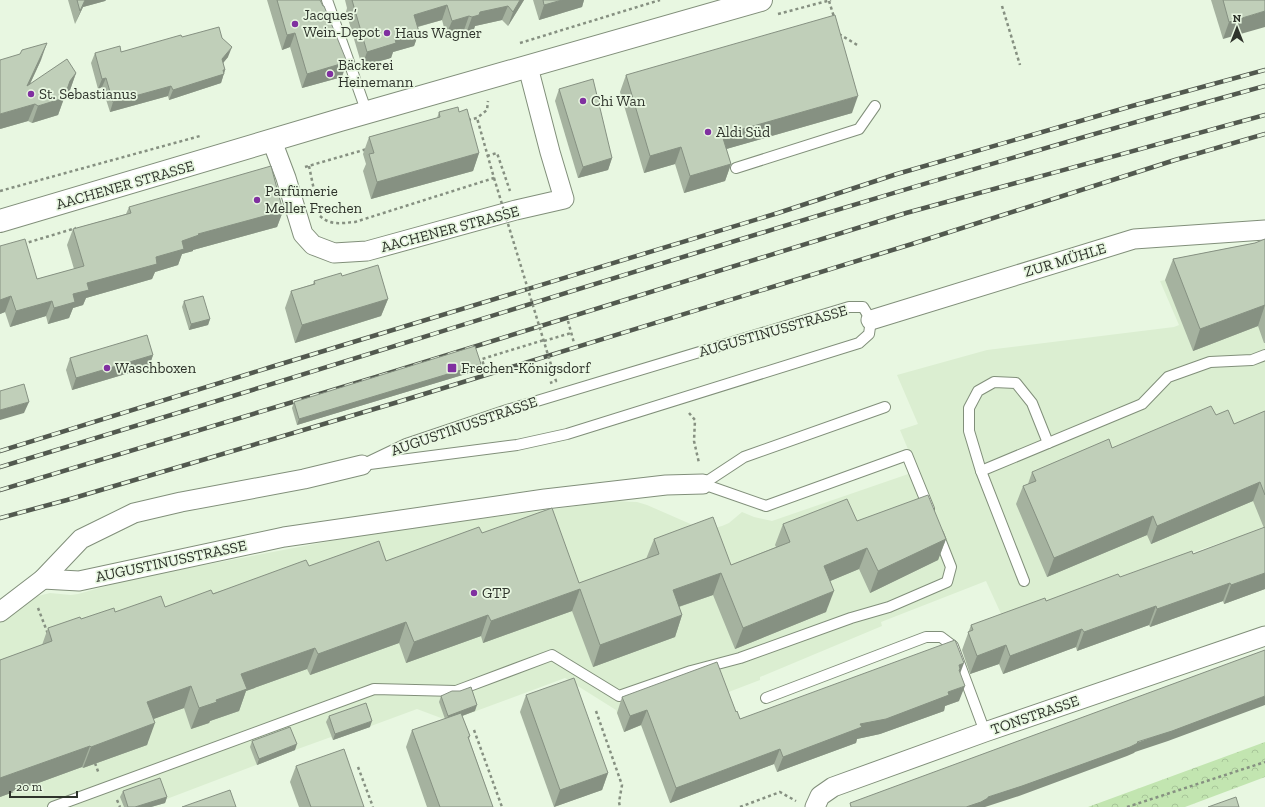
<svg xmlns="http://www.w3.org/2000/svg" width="1265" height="807" viewBox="0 0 1265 807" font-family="'Zilla Slab',serif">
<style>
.built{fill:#dbeed1}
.park{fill:url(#park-crowns)}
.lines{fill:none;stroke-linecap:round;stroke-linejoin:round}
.service-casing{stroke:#818f7a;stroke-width:12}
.minor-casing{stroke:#818f7a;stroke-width:21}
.secondary-casing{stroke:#818f7a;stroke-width:24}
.path{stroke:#869081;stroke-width:2.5;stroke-dasharray:3 3;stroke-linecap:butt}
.service{stroke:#fff;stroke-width:10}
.minor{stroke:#fff;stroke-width:19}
.secondary{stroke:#fff;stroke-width:22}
.rail-casing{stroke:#52594f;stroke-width:4.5}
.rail{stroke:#e8f7e1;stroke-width:3;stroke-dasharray:9;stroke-linecap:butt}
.path-bridge{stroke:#869081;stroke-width:2.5;stroke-dasharray:3 3;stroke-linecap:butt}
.wall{fill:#a5b29f}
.shaded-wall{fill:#869182}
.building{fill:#c0cfb9;stroke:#869182}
.poi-dot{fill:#8030a0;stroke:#e8f7e1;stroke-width:1.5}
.labels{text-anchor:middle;stroke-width:3.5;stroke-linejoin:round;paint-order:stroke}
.poi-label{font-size:15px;fill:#2e332b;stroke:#e8f7e1;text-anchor:start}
.street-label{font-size:15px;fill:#2e332b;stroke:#e8f7e1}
</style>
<defs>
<pattern id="park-crowns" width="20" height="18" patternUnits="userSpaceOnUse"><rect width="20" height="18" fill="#c2e5b0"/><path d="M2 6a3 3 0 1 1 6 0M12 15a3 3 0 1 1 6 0" fill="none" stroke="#a7c598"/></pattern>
</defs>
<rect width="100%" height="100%" fill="#e8f7e1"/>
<path class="built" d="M 1265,258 L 1265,526 L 1244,535 L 1002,616 L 986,581 L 881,622 L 882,626 L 760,677 L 760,680 L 624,732 L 616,710 L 565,678 L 449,721 L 417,709 L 333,740 L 331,737 L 295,750 L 164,800 L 150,807 L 0,807 L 0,622 L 23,607 L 34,597 L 50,593 L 71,595 L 78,594 L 135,578 L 368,534 L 435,524 L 518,514 L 613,501 L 637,502 L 647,505 L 702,529 L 714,528 L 722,526 L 729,523 L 742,512 L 754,517 L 772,521 L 917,471 L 900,430 L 918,424 L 897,375 L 987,350 L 1174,327 L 1179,325 L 1160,281 L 1247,264 Z"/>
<path class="park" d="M 1265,742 L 1265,777 L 1185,807 L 1088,807 Z"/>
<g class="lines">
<g class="service-casing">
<g id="service">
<path d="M 327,0 L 367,113"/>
<path d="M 736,168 L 859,129 L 875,106"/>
<path d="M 849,307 L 863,307 L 871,320 L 869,334 L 859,343 L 567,434 L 517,445 L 362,465 L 406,444 L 507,410 Z"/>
<path d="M 981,471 L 1142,404 L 1168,377 L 1210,362 L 1252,360 L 1265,355"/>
<path d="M 703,484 L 766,506 L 907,455 L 929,509"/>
<path d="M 703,484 L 744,457 L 885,407"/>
<path d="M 1024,581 L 981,471 L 969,431 L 969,408 L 978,391 L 994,382 L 1016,383 L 1032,403 L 1048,443"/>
<path d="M 766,698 L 926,637 L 941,637 L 953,646 L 985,732"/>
<path d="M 53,807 L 374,689 L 456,691 L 552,655 L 619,696 L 691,671 L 740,658 L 851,618 L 889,607 L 947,582 L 951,567 L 938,534"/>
</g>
</g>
<g class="minor-casing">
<g id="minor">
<path d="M 272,141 L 286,178 L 303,234 L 313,245 L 334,253 L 367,251 L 516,210 L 564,199 L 550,152 L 528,67"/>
<path d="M 871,320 L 1134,239 L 1265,230"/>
<path d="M 43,579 L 79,581 L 284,537 L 545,499 L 666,485 L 703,484"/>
<path d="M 0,612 L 43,579 L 81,539 L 134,513 L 181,502 L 304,479 L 362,465"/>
<path d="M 815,807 L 820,796 L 833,787 L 985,732 L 1265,636"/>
</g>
</g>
<g class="secondary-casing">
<path id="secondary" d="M 0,221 L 340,120 L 761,0"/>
</g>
<g class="path">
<path d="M 829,1 L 834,17"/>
<path d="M 1002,6 L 1020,65"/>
<path d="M 778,14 L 831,0"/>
<path d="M 839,34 L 859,46"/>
<path d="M 520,43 L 660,0"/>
<path d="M 468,120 L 477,118 L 487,110 L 488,101"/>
<path d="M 487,156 L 497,153 L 510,191"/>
<path d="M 309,166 L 315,195"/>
<path d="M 305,167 L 367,149"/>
<path d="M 0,191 L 200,136"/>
<path d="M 320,216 C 331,226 341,223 355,222 L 494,178 L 477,118"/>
<path d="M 23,244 L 76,228"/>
<path d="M 568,321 L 574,343"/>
<path d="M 544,341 L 571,333"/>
<path d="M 485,370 L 482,359 L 544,340"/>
<path d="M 689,413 L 695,420 L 694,441 L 699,463"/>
<path d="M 38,608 L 48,634"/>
<path d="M 596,711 L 622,785 L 619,802 L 620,807"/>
<path d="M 474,730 L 502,807"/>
<path d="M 95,763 L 99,774"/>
<path d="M 358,767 L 373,807"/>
<path d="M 117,800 L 120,807"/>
<path d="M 740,807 L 780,792 L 796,801"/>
<path d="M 1127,807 L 1265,762"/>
</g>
<use href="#service" class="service"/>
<use href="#minor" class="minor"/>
<use href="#secondary" class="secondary"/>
<g class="rail-casing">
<g id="rail">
<path d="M 0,451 L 271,367 L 778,213 L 897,174 L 1132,106 L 1265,70"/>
<path d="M 0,467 C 422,340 840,203 1265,86"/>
<path d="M 0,490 L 376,377 L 906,213 L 1265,115"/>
<path d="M 0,518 L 67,500 L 398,402 L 912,244 L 1175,160 L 1265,134"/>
</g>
</g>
<use href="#rail" class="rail"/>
<path class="path-bridge" d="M 494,178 L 556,381 L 550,383"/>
</g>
<g class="wall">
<path d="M 68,0 L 106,0 L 105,1 L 83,7 L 75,24 Z"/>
<path d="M 267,0 L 320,0 L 342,77 L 302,88 L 290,47 L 282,50 Z"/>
<path d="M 345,0 L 524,0 L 508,26 L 502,20 L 475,26 L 474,29 L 467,31 L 464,30 L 446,35 L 442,20 L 418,27 L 419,32 L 414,46 L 393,52 L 391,58 L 362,66 L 346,12 L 347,8 Z"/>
<path d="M 533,0 L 584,0 L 582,7 L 539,20 Z"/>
<path d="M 1211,0 L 1265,0 L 1223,39 Z"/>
<path d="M 182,37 L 222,38 L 228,57 L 223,63 L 225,70 L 221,83 L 169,100 L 168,96 L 110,112 L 102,87 L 98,89 L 91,63 L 95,53 L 121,52 Z"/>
<path d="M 41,60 L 30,84 L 76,73 L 70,90 L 65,96 L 58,115 L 32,123 L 28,121 L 0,129 Z"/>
<path d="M 626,75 L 852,113 L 726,149 L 731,164 L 725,181 L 684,193 L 675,164 L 644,173 L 620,92 Z"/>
<path d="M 559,89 L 612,158 L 608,170 L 578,178 L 555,101 Z"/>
<path d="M 439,112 L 459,112 L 479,153 L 473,171 L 371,199 L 363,171 L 366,164 L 363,154 L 369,137 L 437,118 Z"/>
<path d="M 129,207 L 283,211 L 277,227 L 193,250 L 193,251 L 182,254 L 178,265 L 155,272 L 152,279 L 86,298 L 83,305 L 73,308 L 69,318 L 48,324 L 46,316 L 10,327 L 5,312 L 0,314 L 0,246 L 37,279 L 74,269 L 67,245 L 73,229 L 126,214 Z"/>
<path d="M 1265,239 L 1265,343 L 1264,343 L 1258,326 L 1193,351 L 1165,280 L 1173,259 L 1255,243 Z"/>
<path d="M 342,276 L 388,299 L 381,316 L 295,343 L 285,308 L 291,291 L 313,284 L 314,281 Z"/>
<path d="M 184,301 L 210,319 L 208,325 L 189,330 L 182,307 Z"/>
<path d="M 153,355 L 149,367 L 72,390 L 66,370 L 70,358 Z"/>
<path d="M 481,364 L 479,370 L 297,425 L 292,408 L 294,402 Z"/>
<path d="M 1265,411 L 1265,589 L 1224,604 L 1223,601 L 1150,627 L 1149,625 L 1077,651 L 1076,647 L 1003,674 L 999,664 L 970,674 L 962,650 L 971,625 L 1193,554 L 1264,528 L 1253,501 L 1151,544 L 1147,535 L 1047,577 L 1016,504 L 1023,486 L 1028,484 L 1032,472 L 1112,448 L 1216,415 L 1234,424 Z"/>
<path d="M 857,521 L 946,539 L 938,560 L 870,593 L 859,569 L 830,581 L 826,612 L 735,649 L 713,595 L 679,607 L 682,615 L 675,637 L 593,667 L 572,611 L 483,643 L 481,636 L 406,663 L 399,643 L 310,675 L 307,669 L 246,691 L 239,711 L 210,721 L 209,723 L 191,729 L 184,708 L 153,719 L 147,745 L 83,768 L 82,767 L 0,797 L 0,660 L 42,645 L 48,628 L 81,619 L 115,612 L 165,607 L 309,566 L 386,561 L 482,533 L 579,583 L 646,559 L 654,539 L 731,565 L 776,547 L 775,545 L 783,524 Z"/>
<path d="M 960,673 L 959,701 L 945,706 L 944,711 L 880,734 L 857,739 L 856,743 L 777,772 L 774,764 L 670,803 L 641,725 L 624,732 L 617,713 L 622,697 L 736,712 L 740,719 Z"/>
<path d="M 526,695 L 608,773 L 602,790 L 554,807 L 520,712 Z"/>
<path d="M 441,696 L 475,711 L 462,716 L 470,736 L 469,739 L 493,807 L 427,807 L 406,747 L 412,730 L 445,719 L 439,702 Z"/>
<path d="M 329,716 L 370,727 L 333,740 L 326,722 Z"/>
<path d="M 252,741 L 295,750 L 257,765 L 250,747 Z"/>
<path d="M 296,766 L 364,807 L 299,807 L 290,782 Z"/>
<path d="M 123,791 L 167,797 L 165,803 L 151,807 L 124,807 L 120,797 Z"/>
</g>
<g class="shaded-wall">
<path d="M 85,0 L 106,0 L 105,1 L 83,7 L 75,24 Z"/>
<path d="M 520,0 L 524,0 L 508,26 L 513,12 Z"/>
<path d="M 562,0 L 584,0 L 582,7 L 539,20 L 544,5 Z"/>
<path d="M 447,5 L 442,20 L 409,29 L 414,15 Z"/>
<path d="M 508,6 L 502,20 L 475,26 L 474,29 L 467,31 L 472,17 L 480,12 Z"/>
<path d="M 1265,11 L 1265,27 L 1223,39 L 1229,22 Z"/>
<path d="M 469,16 L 464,30 L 446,35 L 452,21 Z"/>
<path d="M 419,32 L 414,46 L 393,52 L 391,58 L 362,66 L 367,52 L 395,39 Z"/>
<path d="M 295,33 L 290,47 L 282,50 L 287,35 Z"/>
<path d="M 47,43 L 41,60 L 21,103 L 27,86 Z"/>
<path d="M 232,47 L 228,57 L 218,69 L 222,59 Z"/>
<path d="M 347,62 L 342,77 L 302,88 L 307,74 Z"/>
<path d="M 225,70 L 221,83 L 169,100 L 173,90 Z"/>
<path d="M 76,73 L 70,90 L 63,98 L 70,81 Z"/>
<path d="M 106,78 L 102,87 L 98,89 L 102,79 Z"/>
<path d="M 171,86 L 168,96 L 110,112 L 113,102 Z"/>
<path d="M 858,96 L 852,113 L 716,152 L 722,135 Z"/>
<path d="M 64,98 L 58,115 L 32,123 L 38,106 Z"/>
<path d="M 35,104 L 28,121 L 0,129 L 0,114 Z"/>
<path d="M 681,147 L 675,164 L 644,173 L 650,156 Z"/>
<path d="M 479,153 L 473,171 L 371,199 L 377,182 Z"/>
<path d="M 612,158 L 608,170 L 578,178 L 583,167 Z"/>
<path d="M 731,164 L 725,181 L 684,193 L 690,176 Z"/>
<path d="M 283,211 L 277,227 L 193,250 L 193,251 L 182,254 L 178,265 L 155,272 L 152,279 L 86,298 L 83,305 L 73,308 L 69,318 L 48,324 L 54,308 L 87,283 L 156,257 L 182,241 L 198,234 Z"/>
<path d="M 11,296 L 5,312 L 0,314 L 0,300 Z"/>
<path d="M 388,299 L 381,316 L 295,343 L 302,325 Z"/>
<path d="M 52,301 L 46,316 L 10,327 L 16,311 Z"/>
<path d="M 1265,305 L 1258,326 L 1193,351 L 1200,329 Z"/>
<path d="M 210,319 L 208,325 L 189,330 L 191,324 Z"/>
<path d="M 153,355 L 149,367 L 72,390 L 76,378 Z"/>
<path d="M 481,364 L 479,370 L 297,425 L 299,419 Z"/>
<path d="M 29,402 L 24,413 L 0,420 L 0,410 Z"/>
<path d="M 1260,482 L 1253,501 L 1151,544 L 1157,526 Z"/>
<path d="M 1153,516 L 1147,535 L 1047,577 L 1054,558 Z"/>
<path d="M 946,539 L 938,560 L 870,593 L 878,571 Z"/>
<path d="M 867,548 L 859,569 L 816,587 L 824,566 Z"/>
<path d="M 721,573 L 713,595 L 666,611 L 673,590 Z"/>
<path d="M 1265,573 L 1265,589 L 1224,604 L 1231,585 Z"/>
<path d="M 1230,583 L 1223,601 L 1150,627 L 1157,609 Z"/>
<path d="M 580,589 L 572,611 L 483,643 L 491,621 Z"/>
<path d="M 834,591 L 826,612 L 735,649 L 743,628 Z"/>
<path d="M 1156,606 L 1149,625 L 1077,651 L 1084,632 Z"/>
<path d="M 488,615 L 481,636 L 406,663 L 414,642 Z"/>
<path d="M 682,615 L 675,637 L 593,667 L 600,645 Z"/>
<path d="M 406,622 L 399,643 L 310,675 L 318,654 Z"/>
<path d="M 1082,629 L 1076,647 L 1003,674 L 1010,656 Z"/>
<path d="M 1006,645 L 999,664 L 970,674 L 977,656 Z"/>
<path d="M 315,648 L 307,669 L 246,691 L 239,711 L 210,721 L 209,723 L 191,729 L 199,708 L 216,700 L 241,674 Z"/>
<path d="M 964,663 L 958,679 L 959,665 Z"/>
<path d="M 191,686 L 184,708 L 140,724 L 147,702 Z"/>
<path d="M 965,686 L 959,701 L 945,706 L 944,711 L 880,734 L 857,739 L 856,743 L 777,772 L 783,757 L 860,724 Z"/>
<path d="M 1265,696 L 1265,705 L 1168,741 L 1135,752 L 1134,753 L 1127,756 L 1019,796 L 985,807 L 966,807 L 988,797 Z"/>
<path d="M 477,705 L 475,711 L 446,722 L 448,716 Z"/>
<path d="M 647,710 L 641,725 L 624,732 L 630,716 Z"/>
<path d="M 372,721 L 370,727 L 333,740 L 335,734 Z"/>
<path d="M 155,723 L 147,745 L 83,768 L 91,747 Z"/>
<path d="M 297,744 L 295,750 L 257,765 L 259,759 Z"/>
<path d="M 90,746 L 82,767 L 0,797 L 0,778 Z"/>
<path d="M 780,749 L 774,764 L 670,803 L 676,788 Z"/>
<path d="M 608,773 L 602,790 L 554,807 L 560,790 Z"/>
<path d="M 167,797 L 165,803 L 151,807 L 135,807 Z"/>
</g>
<g class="building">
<path d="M 77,0 L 85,0 L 80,11 Z"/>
<path d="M 277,0 L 320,0 L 323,6 L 324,6 L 347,62 L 307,74 L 295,33 L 287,35 Z"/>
<path d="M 352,0 L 520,0 L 513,12 L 508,6 L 480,12 L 479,15 L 472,17 L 469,16 L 452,21 L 447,5 L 414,15 L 419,32 L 395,39 L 396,43 L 367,52 Z"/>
<path d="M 543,0 L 562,0 L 544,5 Z"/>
<path d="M 1223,0 L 1265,0 L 1265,11 L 1229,22 Z"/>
<path d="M 835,15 L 858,96 L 722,135 L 731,164 L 690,176 L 681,147 L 650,156 L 626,75 Z"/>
<path d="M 219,27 L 222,38 L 232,47 L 222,59 L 225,70 L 223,70 L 224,74 L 173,90 L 171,86 L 113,102 L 106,78 L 102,79 L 95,53 L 120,46 L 121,52 L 181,35 L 182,37 L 197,33 Z"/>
<path d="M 47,43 L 27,86 L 67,59 L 76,73 L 70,81 L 64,98 L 38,106 L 35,104 L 0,114 L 0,60 L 20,54 L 22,50 Z"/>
<path d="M 593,79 L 612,158 L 583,167 L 559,89 Z"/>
<path d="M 458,107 L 459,112 L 467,109 L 479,153 L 377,182 L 369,154 L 374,153 L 369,137 L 440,117 L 439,112 Z"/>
<path d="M 271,166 L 283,211 L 198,234 L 199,235 L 182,241 L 184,249 L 156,257 L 157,264 L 87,283 L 89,290 L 73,294 L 75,302 L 54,308 L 52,301 L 16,311 L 11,296 L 0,300 L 0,246 L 25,239 L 37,279 L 84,266 L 73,229 L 131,213 L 129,207 Z"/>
<path d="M 1265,239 L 1265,305 L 1200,329 L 1173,259 L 1255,243 Z"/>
<path d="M 378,265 L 388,299 L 302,325 L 291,291 L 315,284 L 314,281 L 341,273 L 342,276 Z"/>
<path d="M 203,296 L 210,319 L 191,324 L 184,301 Z"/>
<path d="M 147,335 L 153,355 L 76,378 L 70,358 Z"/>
<path d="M 475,346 L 481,364 L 299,419 L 294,402 Z"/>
<path d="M 24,384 L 29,402 L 0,410 L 0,391 Z"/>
<path d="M 1211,406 L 1216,415 L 1228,410 L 1234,424 L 1265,411 L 1265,495 L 1260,482 L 1157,526 L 1153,516 L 1054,558 L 1023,486 L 1036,481 L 1032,472 L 1109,439 L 1112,448 Z"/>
<path d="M 928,495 L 946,539 L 878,571 L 867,548 L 824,566 L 834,591 L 743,628 L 721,573 L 673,590 L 682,615 L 600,645 L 580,589 L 491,621 L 488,615 L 414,642 L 406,622 L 318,654 L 315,648 L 241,674 L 247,689 L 216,700 L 217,702 L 199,708 L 191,686 L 147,702 L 155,723 L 91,747 L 90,746 L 0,778 L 0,660 L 52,641 L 48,628 L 80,617 L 81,619 L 114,608 L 115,612 L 161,596 L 165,607 L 211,590 L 213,594 L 306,560 L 309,566 L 379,541 L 386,561 L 479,527 L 482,533 L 552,508 L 579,583 L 659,554 L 654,539 L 713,517 L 731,565 L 790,542 L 783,524 L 847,499 L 857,521 Z"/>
<path d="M 1265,527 L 1265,573 L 1231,585 L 1230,583 L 1157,609 L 1156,606 L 1084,632 L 1082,629 L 1010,656 L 1006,645 L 977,656 L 968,632 L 973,630 L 971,625 L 1045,598 L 1046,601 L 1118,574 L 1120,577 L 1192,551 L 1193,554 Z"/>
<path d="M 955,640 L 964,663 L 959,665 L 960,669 L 959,670 L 965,686 L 948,692 L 949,695 L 886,719 L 860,724 L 862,727 L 783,757 L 780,749 L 676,788 L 647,710 L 630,716 L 622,697 L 717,662 L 736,712 L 737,711 L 740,719 Z"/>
<path d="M 1265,650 L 1265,696 L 1172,731 L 1137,742 L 1138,743 L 1130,747 L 1022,786 L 988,797 L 988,798 L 981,802 L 966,807 L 851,807 L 850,803 Z"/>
<path d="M 574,678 L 608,773 L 560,790 L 526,695 Z"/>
<path d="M 471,687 L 477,705 L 448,716 L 441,696 L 452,691 L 460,691 Z"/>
<path d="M 366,703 L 372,721 L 335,734 L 329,716 Z"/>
<path d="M 461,713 L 470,736 L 468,737 L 493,807 L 440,807 L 412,730 Z"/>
<path d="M 290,727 L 297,744 L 259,759 L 252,741 Z"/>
<path d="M 344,749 L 364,807 L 311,807 L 296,766 Z"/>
<path d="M 160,778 L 167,797 L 135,807 L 128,807 L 123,791 Z"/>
<path d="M 230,790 L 236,807 L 182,807 Z"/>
<path d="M 1236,797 L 1239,807 L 1208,807 Z"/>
</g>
<g class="poi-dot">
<circle cx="295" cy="24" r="4"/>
<circle cx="387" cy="33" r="4"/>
<circle cx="330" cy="74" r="4"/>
<circle cx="31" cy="94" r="4"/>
<circle cx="583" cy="101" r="4"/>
<circle cx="708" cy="132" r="4"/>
<circle cx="257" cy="200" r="4"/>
<circle cx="107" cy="368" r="4"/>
<rect x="447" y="363" width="10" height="10" rx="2"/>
<circle cx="474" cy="593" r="4"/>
</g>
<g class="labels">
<g class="poi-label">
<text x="303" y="20">Jacques’<tspan x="303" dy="17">Wein-Depot</tspan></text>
<text x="395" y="38">Haus Wagner</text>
<text x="338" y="70">Bäckerei<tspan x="338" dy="17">Heinemann</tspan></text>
<text x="39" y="99">St. Sebastianus</text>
<text x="591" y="106">Chi Wan</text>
<text x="716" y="137">Aldi Süd</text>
<text x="265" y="196">Parfümerie<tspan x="265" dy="17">Meller Frechen</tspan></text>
<text x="115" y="373">Waschboxen</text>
<text x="461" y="373">Frechen-Königsdorf</text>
<text x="482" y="598">GTP</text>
</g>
<g class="street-label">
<text transform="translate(125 185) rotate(-16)" y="5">AACHENER STRASSE</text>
<text transform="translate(450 229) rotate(-15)" y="5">AACHENER STRASSE</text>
<text transform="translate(1065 260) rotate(-17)" y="5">ZUR MÜHLE</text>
<text transform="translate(773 331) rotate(-16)" y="5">AUGUSTINUSSTRASSE</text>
<text transform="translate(464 426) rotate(-19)" y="5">AUGUSTINUSSTRASSE</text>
<text transform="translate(171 561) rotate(-12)" y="5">AUGUSTINUSSTRASSE</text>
<text transform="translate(1035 715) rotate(-19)" y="5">TONSTRASSE</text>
</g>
</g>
<g transform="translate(1237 28)" stroke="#e8f7e1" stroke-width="3" paint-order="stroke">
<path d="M0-3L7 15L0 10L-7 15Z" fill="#2e332b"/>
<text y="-6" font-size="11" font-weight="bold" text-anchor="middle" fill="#2e332b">N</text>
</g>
<path d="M10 791v6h67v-6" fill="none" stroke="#2e332b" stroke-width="2"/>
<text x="16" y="791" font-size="12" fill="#2e332b" stroke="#e8f7e1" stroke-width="3" paint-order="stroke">20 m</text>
</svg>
